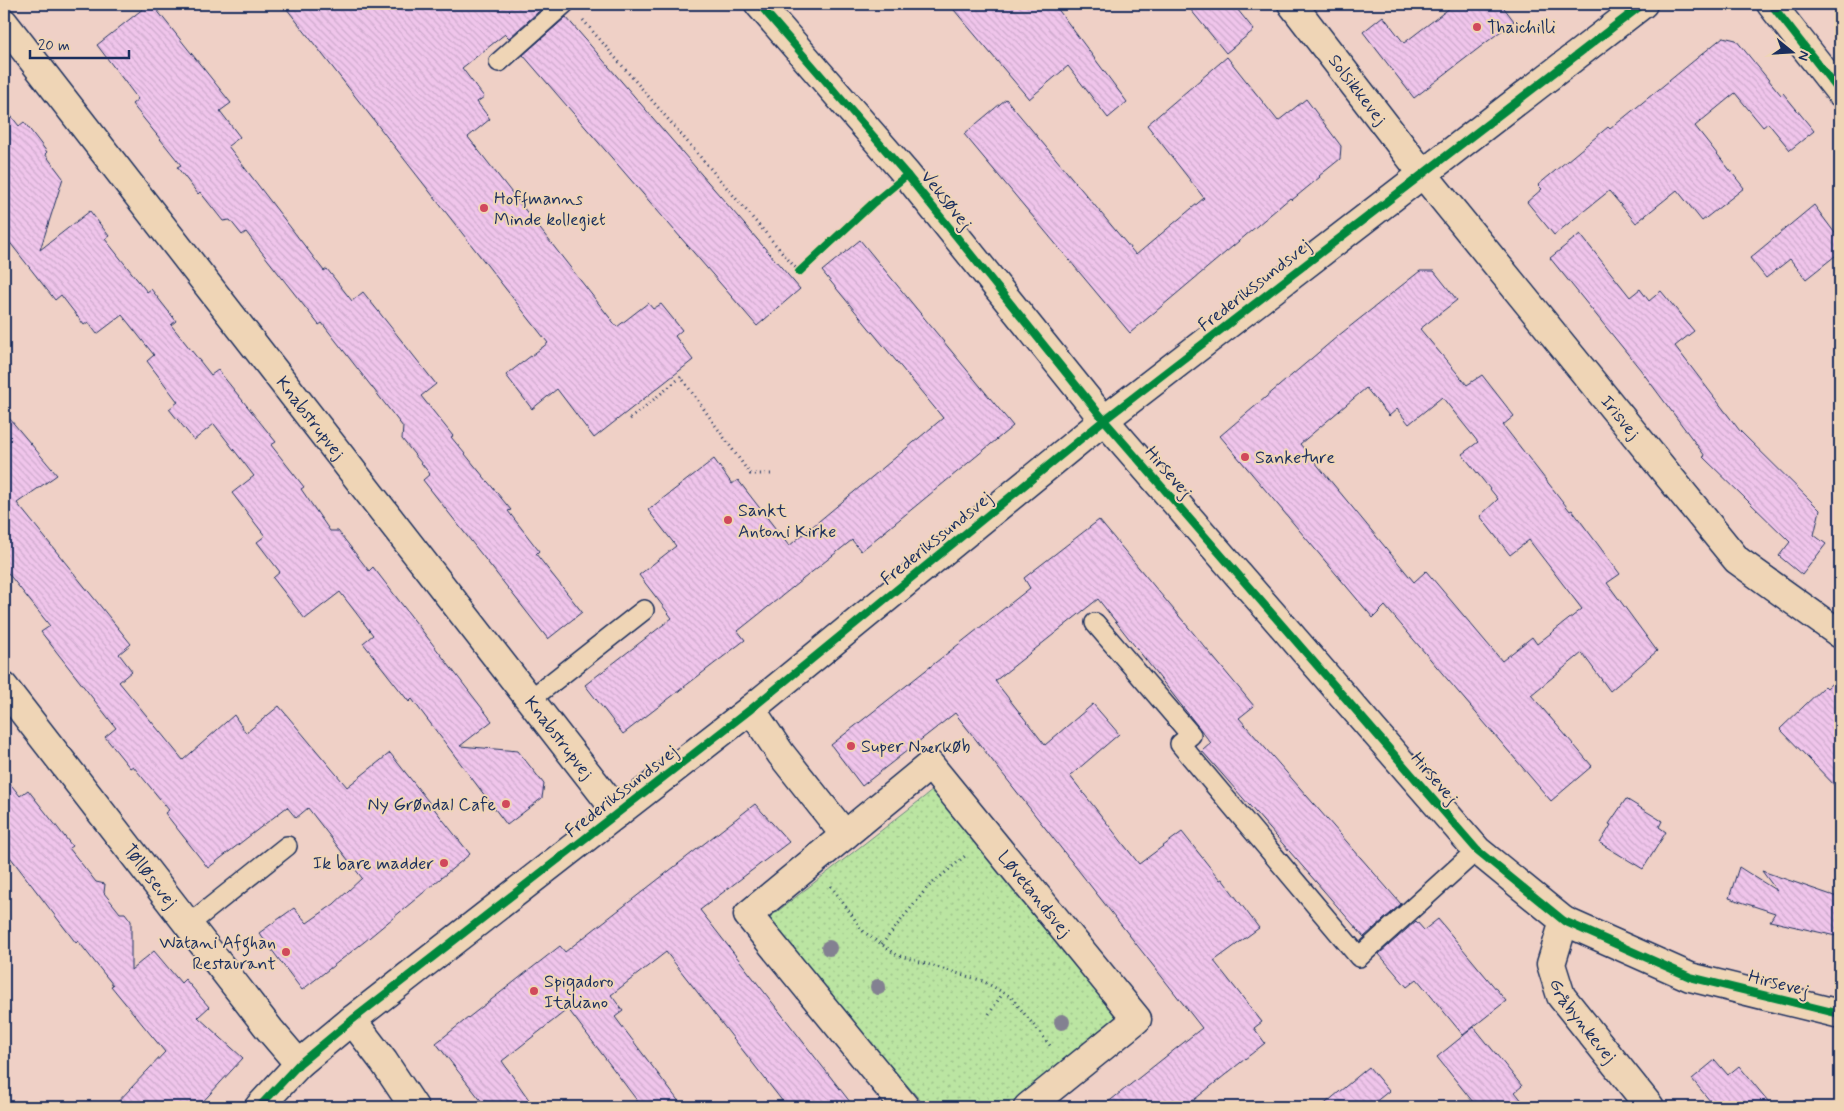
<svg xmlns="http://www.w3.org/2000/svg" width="1844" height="1111" viewBox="0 0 1844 1111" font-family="Mynerve,sans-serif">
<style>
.park{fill:url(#park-dots);stroke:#6b8a80}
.building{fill:url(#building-back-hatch);stroke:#1b2f5e;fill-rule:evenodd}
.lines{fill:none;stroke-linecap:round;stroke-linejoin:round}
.service-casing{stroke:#1b2f5e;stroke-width:22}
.minor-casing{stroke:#1b2f5e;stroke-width:31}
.tertiary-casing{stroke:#1b2f5e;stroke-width:31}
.secondary-casing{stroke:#1b2f5e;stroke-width:31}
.path{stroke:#1b2f5e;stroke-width:3;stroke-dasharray:1 4;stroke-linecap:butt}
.service{stroke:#efd5b6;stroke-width:19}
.minor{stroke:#efd5b6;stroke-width:28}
.tertiary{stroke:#efd5b6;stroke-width:28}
.secondary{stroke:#efd5b6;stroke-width:28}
.cycleway-casing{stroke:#efd5b6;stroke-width:11}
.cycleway{stroke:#00873e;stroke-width:8}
.tree{fill:#838191}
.poi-dot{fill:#d1495b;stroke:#efd5b6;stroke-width:2}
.labels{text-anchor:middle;stroke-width:4;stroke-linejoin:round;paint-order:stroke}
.poi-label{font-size:18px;fill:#1b2f5e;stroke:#efd5b6;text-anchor:start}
.street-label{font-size:18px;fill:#1b2f5e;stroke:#efd5b6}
</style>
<defs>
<pattern id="park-dots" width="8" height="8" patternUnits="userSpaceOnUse" patternTransform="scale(1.25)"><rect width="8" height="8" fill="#bbe5a2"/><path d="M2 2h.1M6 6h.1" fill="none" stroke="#a0c58e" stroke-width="1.8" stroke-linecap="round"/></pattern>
<pattern id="building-back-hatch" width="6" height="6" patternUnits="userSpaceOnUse" patternTransform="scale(1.25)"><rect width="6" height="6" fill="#f0c5eb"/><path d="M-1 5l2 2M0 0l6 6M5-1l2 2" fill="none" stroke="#cdaacc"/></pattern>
</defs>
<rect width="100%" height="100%" fill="#efd0c6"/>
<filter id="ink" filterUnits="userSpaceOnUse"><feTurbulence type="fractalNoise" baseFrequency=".02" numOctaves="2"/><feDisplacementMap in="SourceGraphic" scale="10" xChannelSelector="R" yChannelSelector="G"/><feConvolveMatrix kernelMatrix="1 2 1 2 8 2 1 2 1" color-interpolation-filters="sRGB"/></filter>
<g filter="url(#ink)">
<path class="park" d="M 937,787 L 1119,1018 L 1005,1107 L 926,1107 L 765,921 Z"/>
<g class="building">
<path d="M 149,4 L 152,4 L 231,103 L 220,111 L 240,137 L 228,146 L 324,271 L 327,269 L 352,301 L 363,292 L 436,384 L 421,396 L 453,436 L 451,437 L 511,510 L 508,511 L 539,551 L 536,554 L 582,612 L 548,639 L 423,480 L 430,474 L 402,439 L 403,427 L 322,323 L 319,325 L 246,232 L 242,235 L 230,220 L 223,221 L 200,192 L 198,194 L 177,167 L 181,165 L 132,104 L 138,99 L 97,45 Z"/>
<path d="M 283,4 L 547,4 L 509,38 L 505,34 L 462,68 L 484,97 L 477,102 L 490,119 L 468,137 L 617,327 L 648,303 L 653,309 L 661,304 L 682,330 L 675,336 L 693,360 L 594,438 L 557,389 L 532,409 L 506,375 L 548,343 Z"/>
<path d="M 949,4 L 1054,4 L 1127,102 L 1108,118 L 1068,66 L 1029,99 Z"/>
<path d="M 1186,4 L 1233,4 L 1254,30 L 1226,53 Z"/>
<path d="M 1455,4 L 1501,4 L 1514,21 L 1414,98 L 1363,32 L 1383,16 L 1404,43 Z"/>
<path d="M 566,17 L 800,289 L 757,326 L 523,55 Z"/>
<path d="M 1723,37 L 1736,40 L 1781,95 L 1783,93 L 1814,131 L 1790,150 L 1768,123 L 1763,127 L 1735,93 L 1695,126 L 1744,188 L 1702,221 L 1677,190 L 1636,223 L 1609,191 L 1554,235 L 1527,202 L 1542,189 L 1538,185 L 1608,127 L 1610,129 Z"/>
<path d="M 1227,57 L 1278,121 L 1306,99 L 1341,146 L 1340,159 L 1319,176 L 1320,177 L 1292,200 L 1290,198 L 1130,333 L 964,134 L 1006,99 L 1136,255 L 1204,198 L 1147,125 Z"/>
<path d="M 4,107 L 19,126 L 24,122 L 47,152 L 45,154 L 63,178 L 40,250 L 90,211 L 109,236 L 105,239 L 147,292 L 151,289 L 176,321 L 171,325 L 211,375 L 218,370 L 276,442 L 271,445 L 304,487 L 301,489 L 330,531 L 338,531 L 369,571 L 373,567 L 492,721 L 460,746 L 518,751 L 544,784 L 542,798 L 507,825 L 412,699 L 409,702 L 363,643 L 373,635 L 340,592 L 305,619 L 273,578 L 280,572 L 257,542 L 265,536 L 232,493 L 254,476 L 214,424 L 194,440 L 169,409 L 178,402 L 147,361 L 154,355 L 122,315 L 97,334 L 88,322 L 84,325 L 61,295 L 55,300 L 4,235 Z"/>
<path d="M 1814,205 L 1840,240 L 1840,252 L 1806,279 L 1790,259 L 1766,278 L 1750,258 Z"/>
<path d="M 1580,234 L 1630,297 L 1640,289 L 1649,301 L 1661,291 L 1694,331 L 1675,346 L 1740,431 L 1820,510 L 1814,535 L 1826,544 L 1802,575 L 1779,556 L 1790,542 L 1703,457 L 1705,456 L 1640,369 L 1550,258 Z"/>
<path d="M 860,240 L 1013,426 L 861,551 L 852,540 L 738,631 L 745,640 L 623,734 L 585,685 L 672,618 L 639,575 L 676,546 L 648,510 L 714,459 L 732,484 L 738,480 L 789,546 L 943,418 L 822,271 Z"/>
<path d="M 1420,271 L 1434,271 L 1457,300 L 1420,329 L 1467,385 L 1482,375 L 1514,416 L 1503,425 L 1570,511 L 1572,510 L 1620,574 L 1607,583 L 1657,651 L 1610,691 L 1582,653 L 1531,695 L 1592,766 L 1551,801 L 1385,606 L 1373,618 L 1220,436 L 1338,336 ZM 1366,388 L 1389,416 L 1397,409 L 1409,424 L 1442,397 L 1478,442 L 1462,454 L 1498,499 L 1480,516 L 1510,555 L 1529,540 L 1582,609 L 1537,644 L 1532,637 L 1502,661 L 1426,571 L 1414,582 L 1300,444 Z"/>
<path d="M 4,412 L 57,475 L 17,503 L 131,644 L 119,654 L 132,671 L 119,682 L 183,760 L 234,715 L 246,733 L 279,706 L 347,787 L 390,753 L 470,854 L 364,942 L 302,990 L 259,933 L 294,908 L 307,923 L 334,904 L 362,878 L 308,808 L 296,818 L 287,807 L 208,868 L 165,813 L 169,810 L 133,766 L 130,768 L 105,737 L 116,728 L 41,632 L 50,626 L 4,568 Z"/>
<path d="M 1099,520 L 1254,706 L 1239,718 L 1401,904 L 1364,937 L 1202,751 L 1211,743 L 1098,599 L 995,681 L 1045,745 L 1093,704 L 1119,734 L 1070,776 L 1139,864 L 1182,832 L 1220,880 L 1222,879 L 1259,928 L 1214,961 L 1262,1022 L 1254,1028 L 1265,1043 L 1185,1107 L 1102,1107 L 1202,1028 L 955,713 L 862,786 L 831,745 L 1030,588 L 1024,578 Z"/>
<path d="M 1840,676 L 1840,791 L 1780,729 L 1825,686 L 1827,688 Z"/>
<path d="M 4,776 L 20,796 L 28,790 L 72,846 L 69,848 L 96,882 L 105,884 L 104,893 L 120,913 L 125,913 L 131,921 L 131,970 L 154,951 L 181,983 L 185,979 L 209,1007 L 198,1017 L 243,1058 L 198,1107 L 113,1107 L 165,1052 L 111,986 L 113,985 L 78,941 L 76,943 L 4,849 Z"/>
<path d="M 1626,799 L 1662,821 L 1659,827 L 1666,832 L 1643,869 L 1600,843 L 1611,825 L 1609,824 Z"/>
<path d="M 755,804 L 789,842 L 700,910 L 854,1107 L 787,1107 L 666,952 L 611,995 L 623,1011 L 615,1017 L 683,1107 L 642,1107 L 568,1009 L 502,1061 L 534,1107 L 486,1107 L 436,1043 L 560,946 L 565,952 Z"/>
<path d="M 1739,867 L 1777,891 L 1762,871 L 1840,898 L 1840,937 L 1770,921 L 1775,913 L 1729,898 Z"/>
<path d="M 1438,919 L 1506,1001 L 1463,1035 L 1417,979 L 1407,987 L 1379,954 L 1416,921 L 1424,930 Z"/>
<path d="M 1474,1027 L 1522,1086 L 1515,1092 L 1527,1107 L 1477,1107 L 1437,1057 Z"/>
<path d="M 1715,1060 L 1728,1075 L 1739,1066 L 1773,1107 L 1715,1107 L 1692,1079 Z"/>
<path d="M 1369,1067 L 1389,1091 L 1369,1107 L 1321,1107 Z"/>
</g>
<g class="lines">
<g class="service-casing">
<g id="service">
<path d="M 499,62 L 564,4"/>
<path d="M 1095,623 L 1191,735 L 1180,744 L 1359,957 L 1477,850"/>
<path d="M 531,699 L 644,610"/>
<path d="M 188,925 L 287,846"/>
</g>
</g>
<g class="minor-casing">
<g id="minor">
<path d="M 759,4 L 907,175 L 1104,420 L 1477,850 L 1564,921 L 1690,977 L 1840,1014"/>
<path id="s1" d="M 1292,4 L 1423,174 L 1737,560 L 1840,634"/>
<path id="s2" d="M 4,23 L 618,813"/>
<path id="s3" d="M 4,687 L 270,1030 L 299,1064"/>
<path d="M 751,709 L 781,754 L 845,835"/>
<path id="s4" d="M 1564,921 L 1551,964 L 1561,996 L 1650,1107"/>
<path d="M 352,1020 L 384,1062 L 414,1107"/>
<path id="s5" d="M 905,1107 L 748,915 L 930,765 L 1137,1019 L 1028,1107"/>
</g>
</g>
<g class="tertiary-casing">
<path id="tertiary" d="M 1771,4 L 1840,92"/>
</g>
<g class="secondary-casing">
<path id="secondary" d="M 259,1107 L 299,1064 L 352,1020 L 751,709 L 1104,420 L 1643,4"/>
</g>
<g class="path">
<path d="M 583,20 L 799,272"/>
<path d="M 630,419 L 681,377 L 750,474 L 774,474"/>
<path d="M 831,886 L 864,932 L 897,955 L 983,981 L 1011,997 L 1052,1048"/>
<path d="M 882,944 L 927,888 L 965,856"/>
<path d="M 989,1014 L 1003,993"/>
</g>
<use href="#service" class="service"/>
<use href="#minor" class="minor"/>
<use href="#tertiary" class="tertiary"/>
<use href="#secondary" class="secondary"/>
<g class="cycleway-casing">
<g id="cycleway">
<path d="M 759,4 L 907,175 L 1104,420 L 1477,850 L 1564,921 L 1690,977 L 1840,1014"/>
<path d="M 1771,4 L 1840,92"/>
<path d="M 799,272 L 872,204 L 907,175"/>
<path d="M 259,1107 L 299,1064 L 352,1020 L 751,709 L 1104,420 L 1643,4"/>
</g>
</g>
<use href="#cycleway" class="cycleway"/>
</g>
<g class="tree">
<circle cx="829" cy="948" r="8"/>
<circle cx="878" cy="987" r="8"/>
<circle cx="1062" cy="1022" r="8"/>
</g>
</g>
<g class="poi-dot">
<circle cx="1477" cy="27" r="5"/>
<circle cx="484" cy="208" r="5"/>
<circle cx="1245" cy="457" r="5"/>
<circle cx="728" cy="520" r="5"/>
<circle cx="851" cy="746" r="5"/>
<circle cx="506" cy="804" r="5"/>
<circle cx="444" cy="863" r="5"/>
<circle cx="286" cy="952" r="5"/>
<circle cx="534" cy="991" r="5"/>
</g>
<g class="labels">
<g class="poi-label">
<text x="1487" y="33">Thaichilli</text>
<text x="494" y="204">Hoffmanns<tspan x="494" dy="21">Minde kollegiet</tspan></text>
<text x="1255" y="463">Sanketure</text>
<text x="738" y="516">Sankt<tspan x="738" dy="21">Antoni Kirke</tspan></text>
<text x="861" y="752">Super Nærkøb</text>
<text x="496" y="810" text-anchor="end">Ny Grøndal Cafe</text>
<text x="434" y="869" text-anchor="end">Ik bare madder</text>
<text x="276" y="948" text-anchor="end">Watani Afghan<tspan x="276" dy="21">Restaurant</tspan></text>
<text x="544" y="987">Spigadoro<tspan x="544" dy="21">Italiano</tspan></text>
</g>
<g class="street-label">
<text dy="6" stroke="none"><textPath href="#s1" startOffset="108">Solsikkevej</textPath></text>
<text transform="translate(947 200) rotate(51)" y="6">Veksøvej</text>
<text transform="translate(1254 285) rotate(-38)" y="6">Frederikssundsvej</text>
<text dy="6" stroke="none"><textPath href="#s1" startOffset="528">Irisvej</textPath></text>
<text dy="6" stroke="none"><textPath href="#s2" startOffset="500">Knabstrupvej</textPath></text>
<text transform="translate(1169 472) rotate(49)" y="6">Hirsevej</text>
<text transform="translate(936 538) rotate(-39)" y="6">Frederikssundsvej</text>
<text dy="6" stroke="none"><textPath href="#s2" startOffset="905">Knabstrupvej</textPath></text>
<text transform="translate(1435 778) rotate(49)" y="6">Hirsevej</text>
<text transform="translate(621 791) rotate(-38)" y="6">Frederikssundsvej</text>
<text dy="6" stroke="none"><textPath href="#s3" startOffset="239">Tølløsevej</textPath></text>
<text dy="6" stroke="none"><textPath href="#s5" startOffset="650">Løvetandsvej</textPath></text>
<text transform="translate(1779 983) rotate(14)" y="6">Hirsevej</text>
<text dy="6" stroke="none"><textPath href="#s4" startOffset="111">Gråbynkevej</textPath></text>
</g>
</g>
<rect width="1844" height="1111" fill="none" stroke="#efd5b6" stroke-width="20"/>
<rect x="10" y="10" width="1824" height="1091" fill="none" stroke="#1b2f5e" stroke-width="2" filter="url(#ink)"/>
<g transform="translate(1792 52) rotate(108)" stroke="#efd5b6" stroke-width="4" paint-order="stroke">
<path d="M0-4L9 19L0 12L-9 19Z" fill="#1b2f5e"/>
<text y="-8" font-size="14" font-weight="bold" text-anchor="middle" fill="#1b2f5e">N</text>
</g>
<path d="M30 50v8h99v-8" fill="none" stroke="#1b2f5e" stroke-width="2.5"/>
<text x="38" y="50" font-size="15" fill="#1b2f5e" stroke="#efd5b6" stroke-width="4" paint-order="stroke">20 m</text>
</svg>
